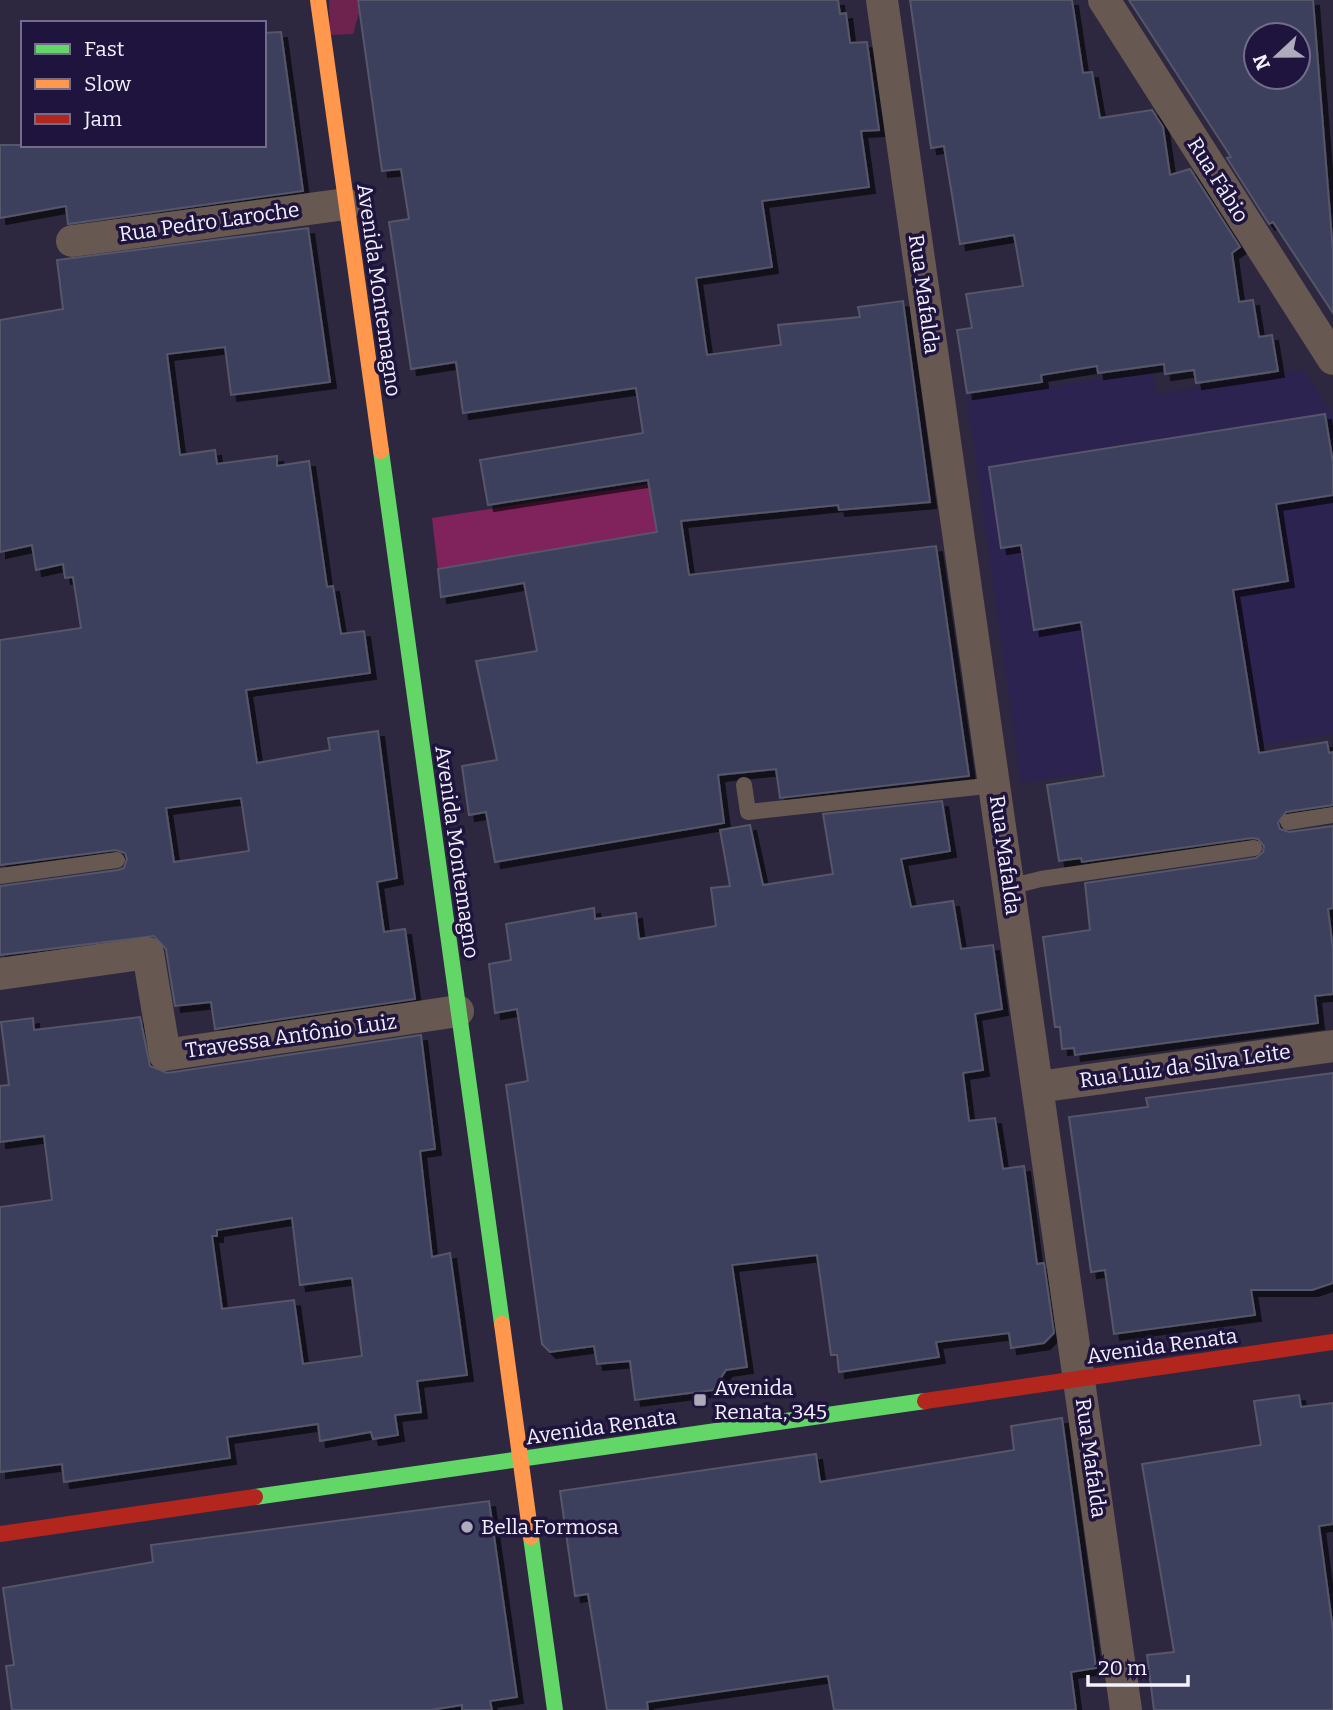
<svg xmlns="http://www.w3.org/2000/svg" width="1333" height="1710" viewBox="0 0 1333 1710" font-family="Bitter,serif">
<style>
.built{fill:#2d2351}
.green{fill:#6e234f}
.forest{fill:#80225c}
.building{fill:#3e3f5c;stroke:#555669;stroke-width:2;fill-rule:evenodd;filter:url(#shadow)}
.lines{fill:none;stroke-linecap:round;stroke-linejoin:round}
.lane{stroke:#685852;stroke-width:16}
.street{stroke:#685852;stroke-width:32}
.fast{stroke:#63d668;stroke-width:16}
.slow{stroke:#ff974d;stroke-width:16}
.jam{stroke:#b3261e;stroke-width:16}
.poi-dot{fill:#aeabbb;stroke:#1e143e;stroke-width:2.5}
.labels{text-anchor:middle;stroke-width:7;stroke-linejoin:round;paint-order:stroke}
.street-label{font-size:21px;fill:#f3f2fe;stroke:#1e143e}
.poi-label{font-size:21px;fill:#f3f2fe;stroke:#1e143e;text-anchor:start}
</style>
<defs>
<filter id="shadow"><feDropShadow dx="6" dy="6" stdDeviation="0" flood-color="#0009"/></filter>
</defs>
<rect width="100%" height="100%" fill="#2d283f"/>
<path class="built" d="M 1304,370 L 1333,417 L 1333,734 L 1021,783 L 967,398 L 1152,372 L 1156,394 Z"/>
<path class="green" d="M 329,0 L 357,0 L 359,13 L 353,34 L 330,35 Z"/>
<path class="forest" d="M 649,484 L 657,532 L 438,569 L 432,518 Z"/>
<g class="building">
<path d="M 358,0 L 838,0 L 840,14 L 846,13 L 850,43 L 867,42 L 879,130 L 861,131 L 869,187 L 762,201 L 772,267 L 696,278 L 707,355 L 781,345 L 778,325 L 860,317 L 858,307 L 903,301 L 930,502 L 839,510 L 838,505 L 681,521 L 689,575 L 936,546 L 969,776 L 780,798 L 776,769 L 718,775 L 724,823 L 495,862 L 486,812 L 469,815 L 462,766 L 497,760 L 476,661 L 537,651 L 524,583 L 441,597 L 438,569 L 657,532 L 648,480 L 488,505 L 480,460 L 643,433 L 636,388 L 463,413 L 456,362 L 411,369 L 389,222 L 409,219 L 401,169 L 382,171 Z"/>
<path d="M 910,0 L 1072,0 L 1083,73 L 1092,72 L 1100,118 L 1152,110 L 1163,127 L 1170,175 L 1190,169 L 1240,247 L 1232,253 L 1239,302 L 1253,300 L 1259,337 L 1272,335 L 1278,371 L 1196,383 L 1194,370 L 1165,374 L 1164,364 L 1098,373 L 1097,366 L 1041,375 L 1042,382 L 967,393 L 957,330 L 972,328 L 966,294 L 1023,286 L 1014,235 L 960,244 L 944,146 L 931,148 Z"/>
<path d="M 1129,0 L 1313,0 L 1333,252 L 1333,313 L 1273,222 L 1269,224 L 1227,158 L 1231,157 ZM 1256,35 L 1298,35 L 1298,77 L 1256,77 Z"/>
<path d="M 281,32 L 303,191 L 68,224 L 66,206 L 0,218 L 0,145 L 264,145 L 264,33 Z"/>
<path d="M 308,228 L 330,382 L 231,395 L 225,347 L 167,354 L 180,455 L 215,450 L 217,464 L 277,456 L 277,466 L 309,461 L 327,587 L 333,586 L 341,634 L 364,631 L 370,673 L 246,690 L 257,763 L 330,750 L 328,738 L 378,731 L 397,878 L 377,882 L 384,932 L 405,929 L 415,999 L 215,1029 L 211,1002 L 175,1006 L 166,949 L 154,936 L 0,955 L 0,886 L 118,870 L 124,868 L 127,859 L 125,853 L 116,850 L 0,865 L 0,640 L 81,628 L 73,577 L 65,578 L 63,564 L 36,570 L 32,545 L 0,552 L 0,320 L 63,309 L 57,260 ZM 241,798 L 249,851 L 174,862 L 166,808 Z"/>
<path d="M 1325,414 L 1333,463 L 1333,495 L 1276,504 L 1288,581 L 1233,590 L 1259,753 L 1327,742 L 1329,753 L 1333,752 L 1333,805 L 1286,812 L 1278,823 L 1280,829 L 1289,832 L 1333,826 L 1333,908 L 1328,909 L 1333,949 L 1333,994 L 1315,996 L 1318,1023 L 1075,1055 L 1074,1048 L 1062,1049 L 1060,1027 L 1055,1027 L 1043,937 L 1090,930 L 1085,883 L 1256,858 L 1263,852 L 1264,846 L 1258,839 L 1252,838 L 1082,862 L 1081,858 L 1059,861 L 1047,785 L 1104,776 L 1081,622 L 1034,630 L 1021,545 L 1001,548 L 989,467 Z"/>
<path d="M 942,801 L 950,851 L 901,859 L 911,907 L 953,901 L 961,949 L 993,945 L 1002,1009 L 975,1014 L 983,1070 L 963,1073 L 969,1121 L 995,1118 L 1003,1169 L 1024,1166 L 1037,1264 L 1044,1263 L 1054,1333 L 1044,1343 L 1011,1348 L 1009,1333 L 936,1342 L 939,1357 L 839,1372 L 837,1355 L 831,1355 L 817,1255 L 732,1265 L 747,1367 L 726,1370 L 713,1390 L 635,1400 L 630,1361 L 597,1364 L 594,1346 L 550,1352 L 542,1344 L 506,1085 L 528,1081 L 517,1009 L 495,1013 L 489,964 L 511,960 L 506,924 L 594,908 L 595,919 L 636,913 L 639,939 L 716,926 L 711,888 L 730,886 L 720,830 L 750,825 L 763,885 L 833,874 L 823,814 Z"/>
<path d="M 140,1017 L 150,1066 L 167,1073 L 421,1035 L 435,1149 L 420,1151 L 432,1257 L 450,1253 L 467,1375 L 417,1381 L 421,1412 L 395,1415 L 398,1435 L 373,1439 L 371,1432 L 320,1441 L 318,1424 L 227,1437 L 230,1458 L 64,1482 L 62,1464 L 0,1472 L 0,1207 L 52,1200 L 44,1136 L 0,1142 L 0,1086 L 9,1085 L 1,1022 L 33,1018 L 34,1030 ZM 292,1218 L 300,1285 L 352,1278 L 362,1356 L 303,1364 L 294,1300 L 222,1309 L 212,1236 L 217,1236 L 217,1230 Z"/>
<path d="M 1333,1073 L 1333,1283 L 1312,1290 L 1251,1290 L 1255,1315 L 1114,1334 L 1105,1270 L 1091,1272 L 1069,1117 L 1148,1107 L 1146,1098 Z"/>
<path d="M 1299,1395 L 1301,1407 L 1333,1403 L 1333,1524 L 1319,1526 L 1333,1630 L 1333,1710 L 1154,1710 L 1147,1655 L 1174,1652 L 1142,1464 L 1261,1445 L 1254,1401 Z"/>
<path d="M 1062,1418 L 1096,1668 L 1071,1672 L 1076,1710 L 834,1710 L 828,1676 L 647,1702 L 648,1710 L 607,1710 L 588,1594 L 575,1596 L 560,1491 L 816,1454 L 820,1482 L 1014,1450 L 1011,1426 Z"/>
<path d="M 489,1501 L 517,1697 L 490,1701 L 492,1710 L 462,1710 L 462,1705 L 431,1710 L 12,1710 L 6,1666 L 14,1665 L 3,1588 L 153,1562 L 151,1545 Z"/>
</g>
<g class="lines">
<g class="lane">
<path d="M 744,785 L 748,812 L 995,785"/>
<path d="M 1288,822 L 1333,815"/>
<path d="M 0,876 L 117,860"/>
<path d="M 1009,887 L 1041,879 L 1254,848"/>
</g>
<g class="street">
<path d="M 882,0 L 1126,1710"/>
<path d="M 1104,0 L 1333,359"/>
<path d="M 72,241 L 346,204"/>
<path d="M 0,974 L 148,953 L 165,1055 L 458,1011"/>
<path d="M 1038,1087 L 1333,1046"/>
</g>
<g class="fast">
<path d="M 381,451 L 502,1324"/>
<path d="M 255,1497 L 925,1401"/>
<path d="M 531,1537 L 555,1710"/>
</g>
<g class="slow">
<path d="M 318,0 L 381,451"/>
<path d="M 502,1324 L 531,1537"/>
</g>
<g class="jam">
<path d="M 925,1401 L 1333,1342"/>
<path d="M 0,1534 L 255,1497"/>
</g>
</g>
<g class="poi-dot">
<rect x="693" y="1393" width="14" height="14" rx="3.5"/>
<circle cx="467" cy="1527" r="7"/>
</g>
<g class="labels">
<g class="street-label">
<text transform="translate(1218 180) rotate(58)" y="7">Rua Fábio</text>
<text transform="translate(209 222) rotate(-8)" y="7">Rua Pedro Laroche</text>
<text transform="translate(379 290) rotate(82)" y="7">Avenida Montemagno</text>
<text transform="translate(924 294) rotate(82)" y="7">Rua Mafalda</text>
<text transform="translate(457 852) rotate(82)" y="7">Avenida Montemagno</text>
<text transform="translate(1005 855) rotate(82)" y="7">Rua Mafalda</text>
<text transform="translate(291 1036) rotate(-8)" y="7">Travessa Antônio Luiz</text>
<text transform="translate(1185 1066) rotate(-8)" y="7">Rua Luiz da Silva Leite</text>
<text transform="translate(1162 1346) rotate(-8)" y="7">Avenida Renata</text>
<text transform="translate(601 1427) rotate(-8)" y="7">Avenida Renata</text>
<text transform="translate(1091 1458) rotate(82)" y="7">Rua Mafalda</text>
</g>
<g class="poi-label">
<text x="714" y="1395">Avenida<tspan x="714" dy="24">Renata, 345</tspan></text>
<text x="481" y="1534">Bella Formosa</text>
</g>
</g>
<rect x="21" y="21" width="245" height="126" fill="#1e143e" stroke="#736d8b" stroke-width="2"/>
<rect x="35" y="44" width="35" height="10" fill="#63d668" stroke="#736d8b" stroke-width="2"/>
<text x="84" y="56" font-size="21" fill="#f3f2fe">Fast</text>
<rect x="35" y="79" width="35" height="10" fill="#ff974d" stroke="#736d8b" stroke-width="2"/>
<text x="84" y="91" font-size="21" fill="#f3f2fe">Slow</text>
<rect x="35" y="114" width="35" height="10" fill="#b3261e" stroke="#736d8b" stroke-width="2"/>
<text x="84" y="126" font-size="21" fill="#f3f2fe">Jam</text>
<g transform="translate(1277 56) rotate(248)"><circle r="33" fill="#1e143e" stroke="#736d8b" stroke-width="2"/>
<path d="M0-5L12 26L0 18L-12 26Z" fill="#aeabbb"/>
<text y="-10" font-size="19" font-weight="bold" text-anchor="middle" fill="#f3f2fe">N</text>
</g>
<path d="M1088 1675v10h100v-10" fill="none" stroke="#f3f2fe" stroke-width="3.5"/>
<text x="1098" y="1675" font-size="21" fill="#f3f2fe" stroke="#1e143e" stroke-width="5" paint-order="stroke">20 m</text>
</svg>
